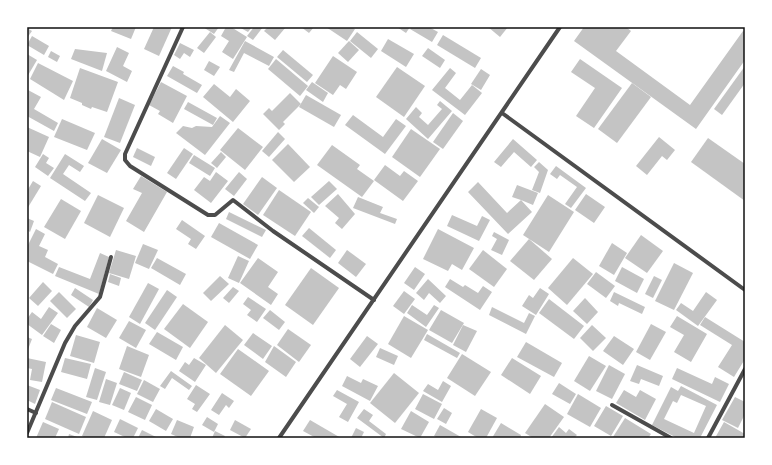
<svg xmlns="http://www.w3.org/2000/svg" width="772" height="465" viewBox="0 0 772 465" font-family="'Fira Sans',sans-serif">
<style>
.building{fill:#c4c4c4;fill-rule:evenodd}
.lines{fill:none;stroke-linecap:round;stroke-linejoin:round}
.minor{stroke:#4c4c4c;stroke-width:4}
.neatline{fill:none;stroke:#111;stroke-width:1.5}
</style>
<rect width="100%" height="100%" fill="#fff"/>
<g class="building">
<path d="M 113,27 L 136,27 L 131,39 L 111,31 Z"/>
<path d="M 154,27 L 172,27 L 159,56 L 144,49 Z"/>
<path d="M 203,27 L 219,27 L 214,34 Z"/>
<path d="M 226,27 L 231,27 L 247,37 L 233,59 L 222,52 L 229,41 L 221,36 Z"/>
<path d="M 239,27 L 252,27 L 248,32 Z"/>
<path d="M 254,27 L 263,27 L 253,40 L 247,36 Z"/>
<path d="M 268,27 L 286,27 L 275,40 L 264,31 Z"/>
<path d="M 301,27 L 314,27 L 309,33 Z"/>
<path d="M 326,27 L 351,27 L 355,29 L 347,41 Z"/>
<path d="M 397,27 L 410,27 L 406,33 Z"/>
<path d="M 412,27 L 429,27 L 438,32 L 432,42 L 410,29 Z"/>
<path d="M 488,27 L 508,27 L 500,37 Z"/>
<path d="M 584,27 L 626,27 L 631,31 L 616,51 L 690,105 L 743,31 L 745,32 L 745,60 L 696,129 L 574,41 Z"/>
<path d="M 27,28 L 32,31 L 27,38 Z"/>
<path d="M 210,32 L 216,37 L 204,53 L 197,48 Z"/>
<path d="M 357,32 L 378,49 L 371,58 L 350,41 Z"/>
<path d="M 443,35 L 481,58 L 475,68 L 437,45 Z"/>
<path d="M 32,36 L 49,46 L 44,55 L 27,45 Z"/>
<path d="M 388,39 L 414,54 L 406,67 L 381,51 Z"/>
<path d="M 245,41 L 274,57 L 269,66 L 244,53 L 234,72 L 229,70 Z"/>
<path d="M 349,41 L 359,50 L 348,62 L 338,53 Z"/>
<path d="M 180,43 L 194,50 L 190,57 L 184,53 L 180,59 L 174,55 Z"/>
<path d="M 117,47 L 129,53 L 123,66 L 132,71 L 127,82 L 106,71 Z"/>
<path d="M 428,48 L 445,60 L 440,68 L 422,56 Z"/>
<path d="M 75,49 L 107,53 L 102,71 L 71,59 Z"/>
<path d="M 283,50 L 313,75 L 307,82 L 277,57 Z"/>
<path d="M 51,51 L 60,56 L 57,62 L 48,57 Z"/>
<path d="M 27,54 L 37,60 L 27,77 Z"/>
<path d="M 333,56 L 357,72 L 346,89 L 340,85 L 333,95 L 315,83 Z"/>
<path d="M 276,59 L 308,86 L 300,96 L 268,69 Z"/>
<path d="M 580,59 L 622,88 L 594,128 L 576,116 L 595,88 L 571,72 Z"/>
<path d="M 209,61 L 220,67 L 214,76 L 204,70 Z"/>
<path d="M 38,63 L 73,81 L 64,100 L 30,79 Z"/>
<path d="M 173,66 L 184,72 L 183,74 L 202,85 L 197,93 L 167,76 Z"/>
<path d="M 745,66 L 745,83 L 722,115 L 714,109 Z"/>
<path d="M 397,67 L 425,86 L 404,117 L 376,97 Z"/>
<path d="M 80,68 L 118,82 L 107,112 L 92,107 L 91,109 L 82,105 L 82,103 L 70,98 Z"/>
<path d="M 450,68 L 456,73 L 445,88 L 460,100 L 472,85 L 482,93 L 465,115 L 432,90 Z"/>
<path d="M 481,69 L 490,75 L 481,90 L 471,84 Z"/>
<path d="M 161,82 L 187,96 L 173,123 L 158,114 L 160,111 L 149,105 Z"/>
<path d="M 312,82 L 328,93 L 323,102 L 306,90 Z"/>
<path d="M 632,83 L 651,97 L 617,143 L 598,129 Z"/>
<path d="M 214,84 L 230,97 L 236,89 L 250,101 L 233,122 L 203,97 Z"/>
<path d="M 28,90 L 41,97 L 34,109 L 58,123 L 54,131 L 27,116 Z"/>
<path d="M 290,93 L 301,104 L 283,122 L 285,124 L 279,130 L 263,114 L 269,108 L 278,117 L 272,111 Z"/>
<path d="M 306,95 L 341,115 L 334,127 L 299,107 Z"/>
<path d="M 119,98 L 135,105 L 120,143 L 104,137 Z"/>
<path d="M 440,101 L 452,111 L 428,139 L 406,119 L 416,107 L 422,113 L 419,117 L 428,125 L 442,109 L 437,105 Z"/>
<path d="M 188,102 L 217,118 L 213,125 L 184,109 Z"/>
<path d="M 453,113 L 463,121 L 443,149 L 433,142 Z"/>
<path d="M 353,115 L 383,137 L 396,119 L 406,126 L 385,154 L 345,125 Z"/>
<path d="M 220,116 L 230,123 L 205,155 L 176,133 L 183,126 L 192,128 L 196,126 L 212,127 Z"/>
<path d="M 62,119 L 95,133 L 87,150 L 54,137 Z"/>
<path d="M 27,127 L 49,137 L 40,157 L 27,151 Z"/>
<path d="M 238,128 L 263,147 L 245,170 L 220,150 Z"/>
<path d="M 411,129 L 440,149 L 420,177 L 392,157 Z"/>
<path d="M 278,132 L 285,139 L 269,157 L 262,151 Z"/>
<path d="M 659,137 L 675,150 L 667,160 L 662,156 L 647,175 L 636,166 Z"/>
<path d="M 708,138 L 745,164 L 745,201 L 691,162 Z"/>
<path d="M 102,139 L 121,150 L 107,173 L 88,163 Z"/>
<path d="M 513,139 L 537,160 L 531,167 L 514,152 L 501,167 L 494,162 Z"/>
<path d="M 288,144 L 310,167 L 294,182 L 272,160 Z"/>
<path d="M 332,145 L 360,165 L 357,169 L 374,181 L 362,197 L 317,165 Z"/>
<path d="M 137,148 L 155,157 L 151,166 L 133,157 Z"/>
<path d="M 184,148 L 193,154 L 176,179 L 167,173 Z"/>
<path d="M 221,152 L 226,157 L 217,168 L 211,163 Z"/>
<path d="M 43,154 L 49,158 L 46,163 L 54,168 L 48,176 L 35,167 Z"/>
<path d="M 65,154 L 84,166 L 80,172 L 69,165 L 63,174 L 91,193 L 85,201 L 50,178 Z"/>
<path d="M 194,155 L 215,168 L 210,176 L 189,163 Z"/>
<path d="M 539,162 L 548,170 L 540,193 L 532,190 L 539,172 L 534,167 Z"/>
<path d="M 385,165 L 400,176 L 404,171 L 418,181 L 403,201 L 374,180 Z"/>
<path d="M 556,166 L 586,188 L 571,208 L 565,204 L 577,187 L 560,175 L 557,179 L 550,174 Z"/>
<path d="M 216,172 L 228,181 L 211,203 L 194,190 L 204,177 L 210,181 Z"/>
<path d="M 239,172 L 247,179 L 234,196 L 225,189 Z"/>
<path d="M 141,176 L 167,192 L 144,232 L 126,221 L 142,193 L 133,189 Z"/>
<path d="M 262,177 L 277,188 L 258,215 L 243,204 Z"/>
<path d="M 33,181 L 41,186 L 27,209 L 27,191 Z"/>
<path d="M 329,181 L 337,189 L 319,205 L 311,197 Z"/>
<path d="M 478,182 L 507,213 L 521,200 L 512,197 L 517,185 L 538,193 L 533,205 L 521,200 L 532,212 L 508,234 L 468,192 Z"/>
<path d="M 279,190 L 311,212 L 295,236 L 263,215 Z"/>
<path d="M 338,194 L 355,214 L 342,229 L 335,223 L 339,218 L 325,206 Z"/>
<path d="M 586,194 L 605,207 L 594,223 L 575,210 Z"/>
<path d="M 98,195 L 124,208 L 110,237 L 84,223 Z"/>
<path d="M 548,195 L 574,212 L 549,252 L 523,235 Z"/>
<path d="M 358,197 L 383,207 L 380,213 L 397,219 L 395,224 L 353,208 Z"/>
<path d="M 308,198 L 319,207 L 314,213 L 303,203 Z"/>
<path d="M 61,199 L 81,211 L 65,239 L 44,227 Z"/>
<path d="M 229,212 L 266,230 L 262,237 L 226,219 Z"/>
<path d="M 452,215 L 477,226 L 482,216 L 490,220 L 479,241 L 447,226 Z"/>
<path d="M 27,218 L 34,221 L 30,232 L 27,230 Z"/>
<path d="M 182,220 L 205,236 L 196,249 L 188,244 L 191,239 L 176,229 Z"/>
<path d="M 219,223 L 258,245 L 250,259 L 211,237 Z"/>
<path d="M 309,228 L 336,250 L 330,258 L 302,236 Z"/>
<path d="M 36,229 L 45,234 L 39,246 L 48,250 L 45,257 L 58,264 L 53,274 L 27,261 L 27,247 Z"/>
<path d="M 438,229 L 474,248 L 462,270 L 452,264 L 448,271 L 423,259 Z"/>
<path d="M 494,232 L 509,240 L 502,255 L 491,250 L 497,239 L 492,236 Z"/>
<path d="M 641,235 L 663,251 L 647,273 L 625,258 Z"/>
<path d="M 529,239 L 552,259 L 534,280 L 510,261 Z"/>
<path d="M 612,243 L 627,253 L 614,275 L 599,266 Z"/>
<path d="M 143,244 L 158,250 L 149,269 L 135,263 Z"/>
<path d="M 116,250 L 136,256 L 129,279 L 109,273 Z"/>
<path d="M 347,250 L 366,264 L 356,277 L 338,263 Z"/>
<path d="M 483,250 L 507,269 L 494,287 L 469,269 Z"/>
<path d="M 100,253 L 109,257 L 99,294 L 55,276 L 59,267 L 90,279 Z"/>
<path d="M 238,256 L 249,261 L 239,283 L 228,278 Z"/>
<path d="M 157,258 L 186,274 L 180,285 L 151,268 Z"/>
<path d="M 258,258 L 278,272 L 268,287 L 278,294 L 271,305 L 240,283 Z"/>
<path d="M 573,258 L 593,274 L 567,305 L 548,288 Z"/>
<path d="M 674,263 L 693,273 L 674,310 L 655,301 Z"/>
<path d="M 415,267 L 425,274 L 414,290 L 404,283 Z"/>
<path d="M 622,267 L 644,279 L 637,293 L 615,281 Z"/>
<path d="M 311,268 L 339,288 L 313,325 L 285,305 Z"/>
<path d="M 596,272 L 615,286 L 606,298 L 587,284 Z"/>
<path d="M 110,274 L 121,278 L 119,286 L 108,282 Z"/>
<path d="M 220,276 L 229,284 L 211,301 L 203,293 Z"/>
<path d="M 654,276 L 662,280 L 653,298 L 645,294 Z"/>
<path d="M 428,279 L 446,296 L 440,303 L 429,293 L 424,300 L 416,293 Z"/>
<path d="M 450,279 L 463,287 L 465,285 L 478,293 L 483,286 L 492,292 L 480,310 L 445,287 Z"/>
<path d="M 43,282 L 52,291 L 38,306 L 29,298 Z"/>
<path d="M 148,283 L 159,289 L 140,324 L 129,317 Z"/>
<path d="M 233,287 L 239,291 L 229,303 L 223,298 Z"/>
<path d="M 75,288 L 93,300 L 89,307 L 71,295 Z"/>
<path d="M 540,288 L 549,294 L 536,315 L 522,306 L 529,295 L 533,298 Z"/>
<path d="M 167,290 L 177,297 L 155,330 L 145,323 Z"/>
<path d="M 404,291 L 415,299 L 404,314 L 393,306 Z"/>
<path d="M 59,292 L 76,309 L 67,318 L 50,301 Z"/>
<path d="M 614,292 L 645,307 L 642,314 L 619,303 L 618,306 L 610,301 Z"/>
<path d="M 706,292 L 717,300 L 698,326 L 676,310 L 681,303 L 693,311 Z"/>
<path d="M 248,297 L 266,309 L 257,322 L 247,315 L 251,310 L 243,304 Z"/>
<path d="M 585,298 L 598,312 L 587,324 L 573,311 Z"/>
<path d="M 549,299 L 584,326 L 574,339 L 539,313 Z"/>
<path d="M 183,304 L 208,322 L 190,348 L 164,329 Z"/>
<path d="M 412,305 L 427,315 L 434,305 L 439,308 L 426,327 L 407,313 Z"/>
<path d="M 49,307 L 58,313 L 42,335 L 27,324 L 27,319 L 32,312 L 41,319 Z"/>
<path d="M 492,307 L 524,323 L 529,313 L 535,316 L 526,334 L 489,315 Z"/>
<path d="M 97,308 L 117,320 L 106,338 L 87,327 Z"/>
<path d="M 270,310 L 285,322 L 279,330 L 263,318 Z"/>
<path d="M 441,310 L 464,323 L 452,343 L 429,330 Z"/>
<path d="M 404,316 L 428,330 L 411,358 L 388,344 Z"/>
<path d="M 677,316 L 707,334 L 691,362 L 674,352 L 684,335 L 670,327 Z"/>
<path d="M 705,317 L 745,342 L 745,359 L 734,377 L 718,367 L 732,345 L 700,325 Z"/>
<path d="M 129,321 L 146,330 L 136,348 L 119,338 Z"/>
<path d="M 51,324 L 61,330 L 54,343 L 43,336 Z"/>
<path d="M 651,324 L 666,332 L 650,360 L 636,352 Z"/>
<path d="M 225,325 L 243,340 L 216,373 L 199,358 Z"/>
<path d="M 463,325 L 477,331 L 466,352 L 453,345 Z"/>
<path d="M 592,325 L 606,338 L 593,351 L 580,338 Z"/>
<path d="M 288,329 L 311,345 L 299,362 L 277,345 Z"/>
<path d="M 157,332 L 183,347 L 176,360 L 149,344 Z"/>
<path d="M 253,333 L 272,346 L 263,359 L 244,345 Z"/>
<path d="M 427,334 L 460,353 L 457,358 L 424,340 Z"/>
<path d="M 76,335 L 100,342 L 94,363 L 70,356 Z"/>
<path d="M 367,336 L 378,344 L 360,367 L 350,359 Z"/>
<path d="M 614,336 L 634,349 L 623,365 L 603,351 Z"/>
<path d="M 27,337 L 32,339 L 27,352 Z"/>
<path d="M 526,342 L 562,363 L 554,377 L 517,357 Z"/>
<path d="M 127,346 L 149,355 L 141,377 L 119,369 Z"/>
<path d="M 274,346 L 296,362 L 286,377 L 265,362 Z"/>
<path d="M 380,348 L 398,356 L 394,365 L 376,357 Z"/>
<path d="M 238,349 L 269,371 L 251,396 L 220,374 Z"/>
<path d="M 462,354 L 491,372 L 475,396 L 447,378 Z"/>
<path d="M 589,356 L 606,366 L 590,391 L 574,381 Z"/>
<path d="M 27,358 L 46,362 L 42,382 L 30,380 L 32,369 L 27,368 Z"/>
<path d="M 65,358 L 91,364 L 87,379 L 61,372 Z"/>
<path d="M 194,358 L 206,365 L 195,382 L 179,371 L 185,362 L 189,365 Z"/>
<path d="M 512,358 L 541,376 L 530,394 L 501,375 Z"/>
<path d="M 609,365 L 625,374 L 612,399 L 596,391 Z"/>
<path d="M 637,365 L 663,376 L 659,386 L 641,379 L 639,384 L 630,381 Z"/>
<path d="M 95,368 L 106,372 L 97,400 L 86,397 Z"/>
<path d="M 677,368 L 712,384 L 715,377 L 729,384 L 720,402 L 672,379 Z"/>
<path d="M 171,371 L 192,386 L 189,390 L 172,378 L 165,389 L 160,386 Z"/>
<path d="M 124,372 L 142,380 L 137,391 L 119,384 Z"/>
<path d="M 394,373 L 419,393 L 395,423 L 370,403 Z"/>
<path d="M 347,376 L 361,383 L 363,379 L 378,386 L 370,401 L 342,386 Z"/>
<path d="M 106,379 L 117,383 L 110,405 L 99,402 Z"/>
<path d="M 144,380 L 160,389 L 153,402 L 137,394 Z"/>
<path d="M 443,381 L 451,386 L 442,402 L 423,391 L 428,384 L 438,390 Z"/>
<path d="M 559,383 L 576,394 L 570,404 L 552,394 Z"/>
<path d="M 27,385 L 40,390 L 35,404 L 27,400 Z"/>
<path d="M 196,385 L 210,394 L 197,412 L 192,409 L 195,404 L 187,399 Z"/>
<path d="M 681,386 L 717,405 L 700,438 L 677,438 L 652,425 L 671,387 L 678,391 ZM 681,395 L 706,406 L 694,433 L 664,419 L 673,401 L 677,403 Z"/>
<path d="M 56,388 L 92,402 L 87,414 L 51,400 Z"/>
<path d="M 120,388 L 131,393 L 124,410 L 112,405 Z"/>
<path d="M 337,390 L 359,402 L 348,422 L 339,417 L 347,404 L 333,396 Z"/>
<path d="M 624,390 L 636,397 L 640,390 L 656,399 L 645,420 L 616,403 Z"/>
<path d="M 222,393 L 234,401 L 229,408 L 226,405 L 219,415 L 211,410 Z"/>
<path d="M 423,394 L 442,404 L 434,419 L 415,409 Z"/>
<path d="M 578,394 L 601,408 L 590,427 L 567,414 Z"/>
<path d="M 136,397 L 152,405 L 145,420 L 128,412 Z"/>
<path d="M 735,397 L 745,402 L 745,414 L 738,428 L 722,420 Z"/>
<path d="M 52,402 L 86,417 L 79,434 L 45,419 Z"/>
<path d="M 545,404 L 564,417 L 549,438 L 533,438 L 525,433 Z"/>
<path d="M 606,406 L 623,416 L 611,436 L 594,426 Z"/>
<path d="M 444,408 L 452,413 L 446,424 L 437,419 Z"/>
<path d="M 156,409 L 173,419 L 166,431 L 149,421 Z"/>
<path d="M 364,409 L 373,415 L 369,421 L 386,434 L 384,438 L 357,418 Z"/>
<path d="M 481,409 L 497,418 L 486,438 L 478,438 L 468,432 Z"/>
<path d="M 93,411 L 112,420 L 104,438 L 86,438 L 82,436 Z"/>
<path d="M 411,411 L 429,422 L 420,438 L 401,429 Z"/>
<path d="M 207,417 L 218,424 L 214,432 L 202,425 Z"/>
<path d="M 625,418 L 651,434 L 648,438 L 613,437 Z"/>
<path d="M 120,419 L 138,428 L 133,438 L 127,438 L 114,432 Z"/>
<path d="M 177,420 L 194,427 L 190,438 L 180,438 L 171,434 Z"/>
<path d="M 235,420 L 251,429 L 245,438 L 230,430 Z"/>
<path d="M 310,420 L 341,438 L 316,438 L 303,431 Z"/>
<path d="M 43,422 L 59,429 L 55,438 L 36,438 Z"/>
<path d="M 724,422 L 745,434 L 745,438 L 715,438 Z"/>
<path d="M 501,423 L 521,435 L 520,438 L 492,438 Z"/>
<path d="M 440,425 L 461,437 L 461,438 L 438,438 L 434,436 Z"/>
<path d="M 559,427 L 566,433 L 569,429 L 577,435 L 574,438 L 551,438 Z"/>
<path d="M 356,428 L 364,432 L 361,438 L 351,438 Z"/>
<path d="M 142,430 L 158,438 L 138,438 Z"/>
<path d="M 215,431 L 225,436 L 224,438 L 212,438 Z"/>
<path d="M 69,434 L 80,438 L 68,438 Z"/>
</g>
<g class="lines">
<g class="minor">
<path d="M 183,27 L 125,154 L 125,160 L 130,166 L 208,215 L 215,215 L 233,200 L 273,231 L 374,300"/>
<path d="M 502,113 L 745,290"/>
<path d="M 612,405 L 671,438"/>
<path d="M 27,409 L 36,413"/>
<path d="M 27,433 L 65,343 L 75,326 L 100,297 L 111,257"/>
<path d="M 279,438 L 560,27"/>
<path d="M 708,438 L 745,369"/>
</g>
</g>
<rect width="772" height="465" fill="none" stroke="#ffffff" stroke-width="56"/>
<rect x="28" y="28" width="716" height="409" class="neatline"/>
</svg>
